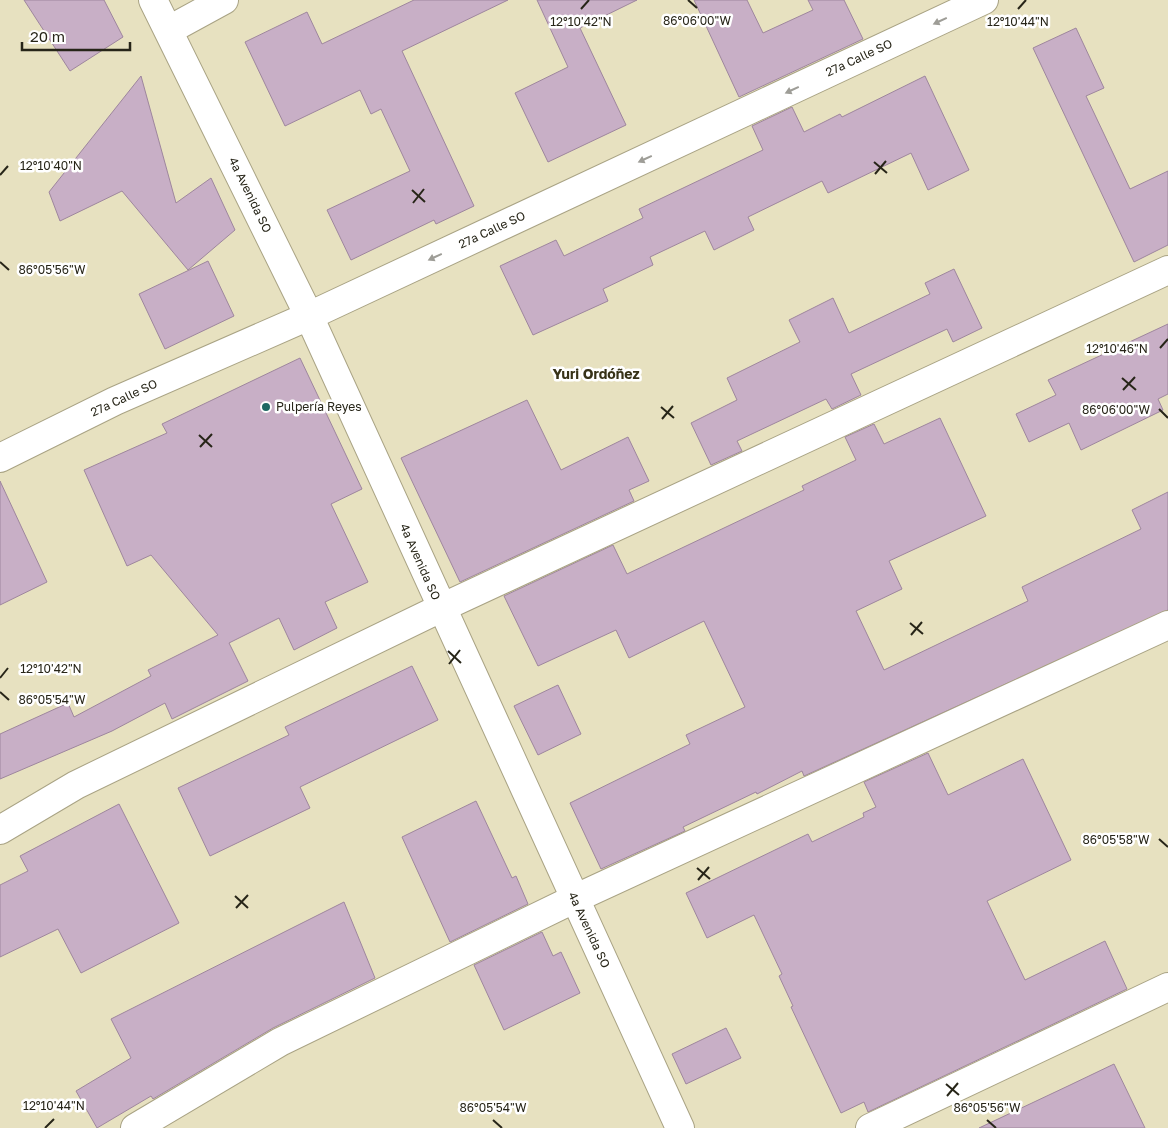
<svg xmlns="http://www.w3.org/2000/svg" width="1168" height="1128" viewBox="0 0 1168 1128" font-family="'Golos Text',sans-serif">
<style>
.building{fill:#c8afc6;stroke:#9e869d}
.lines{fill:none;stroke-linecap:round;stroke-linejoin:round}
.minor-casing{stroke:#a9a384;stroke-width:30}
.minor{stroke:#fff;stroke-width:28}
.oneway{fill:#9e9d97}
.ticks{fill:none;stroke:#272518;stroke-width:2}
.poi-dot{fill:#1d6863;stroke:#fff;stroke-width:2}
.labels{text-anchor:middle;stroke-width:5;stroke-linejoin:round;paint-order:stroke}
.street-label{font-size:12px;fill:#272518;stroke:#fff}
.poi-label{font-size:12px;fill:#272518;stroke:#fff;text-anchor:start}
.neighbourhood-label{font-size:14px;font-weight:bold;fill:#373217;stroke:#fff}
.ticks-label{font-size:12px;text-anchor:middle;fill:#272518;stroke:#fff;stroke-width:5;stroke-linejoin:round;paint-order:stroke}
</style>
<rect width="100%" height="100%" fill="#e7e1c0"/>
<g class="building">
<path d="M 24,0 L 104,0 L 123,37 L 70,71 Z"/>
<path d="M 414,0 L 508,0 L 402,51 L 474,206 L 436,224 L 434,220 L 351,260 L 327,210 L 410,171 L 381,109 L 371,114 L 360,90 L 285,126 L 245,42 L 307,12 L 322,44 Z"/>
<path d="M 537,0 L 637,0 L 580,28 L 626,125 L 548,162 L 515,93 L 568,67 Z"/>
<path d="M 694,0 L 747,0 L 763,33 L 813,10 L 808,0 L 844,0 L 863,39 L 739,97 Z"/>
<path d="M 1076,28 L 1104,88 L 1086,96 L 1130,189 L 1168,171 L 1168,245 L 1134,262 L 1033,48 Z"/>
<path d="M 141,76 L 176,203 L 211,178 L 235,230 L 188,270 L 122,191 L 60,221 L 49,192 Z"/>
<path d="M 925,76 L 969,170 L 928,190 L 911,153 L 828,193 L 822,181 L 748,217 L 754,230 L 714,250 L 705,231 L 650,257 L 653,265 L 603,289 L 608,301 L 533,335 L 500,266 L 556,240 L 564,256 L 643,218 L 639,209 L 763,150 L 752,126 L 792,107 L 804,132 L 840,114 L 842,117 Z"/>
<path d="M 208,261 L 234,316 L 165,349 L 139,294 Z"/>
<path d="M 954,269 L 982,328 L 953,342 L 947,329 L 851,374 L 861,395 L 832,409 L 826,399 L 737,441 L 742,451 L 711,465 L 691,423 L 737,400 L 727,378 L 800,342 L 789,320 L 833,298 L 849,333 L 930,294 L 925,283 Z"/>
<path d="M 1168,324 L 1168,394 L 1158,399 L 1163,410 L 1081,450 L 1069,423 L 1029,442 L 1016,414 L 1056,395 L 1048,380 Z"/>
<path d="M 300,358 L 362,489 L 331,504 L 368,582 L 325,602 L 337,628 L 294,650 L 279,618 L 229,643 L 248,681 L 172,719 L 165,703 L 112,731 L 0,779 L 0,734 L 68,703 L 74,717 L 151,676 L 148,670 L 218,635 L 151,555 L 127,566 L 84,470 L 167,433 L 162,424 Z"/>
<path d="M 527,400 L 561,470 L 628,437 L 649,481 L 629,490 L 634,501 L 460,582 L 401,458 Z"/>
<path d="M 940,418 L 986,516 L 889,561 L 902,589 L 856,611 L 884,670 L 1028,601 L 1022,587 L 1141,529 L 1132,510 L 1168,492 L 1168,610 L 804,776 L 802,771 L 757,794 L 756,792 L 683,827 L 685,831 L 601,869 L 570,803 L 690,744 L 686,735 L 745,707 L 704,621 L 629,658 L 616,630 L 538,666 L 504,596 L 613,545 L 627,574 L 804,490 L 802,486 L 856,460 L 845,437 L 874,424 L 884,444 Z"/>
<path d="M 0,481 L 47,582 L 0,605 Z"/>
<path d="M 412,666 L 438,720 L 300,787 L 310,808 L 210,856 L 178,788 L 289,735 L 285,727 Z"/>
<path d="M 558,685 L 581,734 L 538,755 L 514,706 Z"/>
<path d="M 928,753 L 948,795 L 1023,759 L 1071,860 L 987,901 L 1025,980 L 1105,941 L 1127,989 L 868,1112 L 864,1102 L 841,1113 L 791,1007 L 793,1006 L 779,976 L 782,974 L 754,915 L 707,938 L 686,893 L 808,834 L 812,842 L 864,817 L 863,813 L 876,807 L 864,782 Z"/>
<path d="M 476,801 L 512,878 L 516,876 L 528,904 L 450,942 L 402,837 Z"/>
<path d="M 119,804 L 179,923 L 81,973 L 58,929 L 0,957 L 0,885 L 28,871 L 20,856 Z"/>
<path d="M 344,902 L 375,978 L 273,1028 L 153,1099 L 151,1096 L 97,1128 L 76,1091 L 131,1058 L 111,1019 Z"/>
<path d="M 542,932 L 553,956 L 561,952 L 580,993 L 504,1030 L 474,965 Z"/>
<path d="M 726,1028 L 741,1058 L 686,1084 L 672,1054 Z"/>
<path d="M 1114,1064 L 1145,1128 L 979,1128 L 1068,1086 Z"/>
</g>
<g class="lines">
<g class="minor-casing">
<g id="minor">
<path d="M 153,0 L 309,316 L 680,1128"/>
<path d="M 169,30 L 224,0"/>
<path d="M 0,458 L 115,401 L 309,316 L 984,0"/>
<path d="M 0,830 L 76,785 L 441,608 L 1168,270"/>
<path d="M 135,1128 L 280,1042 L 574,899 L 1168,625"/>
<path d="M 870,1128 L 1168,987"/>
</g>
</g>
<use href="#minor" class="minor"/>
</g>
<defs><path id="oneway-solid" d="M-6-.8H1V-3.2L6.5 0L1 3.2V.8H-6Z" transform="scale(1.25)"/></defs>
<g class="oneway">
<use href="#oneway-solid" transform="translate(940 21) rotate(155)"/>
<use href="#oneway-solid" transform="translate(792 90) rotate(155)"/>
<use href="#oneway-solid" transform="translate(645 159) rotate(155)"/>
<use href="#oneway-solid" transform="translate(435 257) rotate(155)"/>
</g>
<path class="ticks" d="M 688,0 L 697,8M 581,9 L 589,0M 1018,9 L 1026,0M 874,162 L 887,173M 875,174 L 886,161M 0,175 L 8,166M 412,190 L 425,202M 413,203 L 424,189M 0,262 L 9,270M 1160,348 L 1168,339M 1122,378 L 1136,390M 1123,390 L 1135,377M 661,407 L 674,418M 1159,409 L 1168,418M 662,419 L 673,406M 199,435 L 212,447M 200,447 L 212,434M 910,623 L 923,634M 911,635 L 922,622M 448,651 L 461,663M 449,664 L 460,650M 0,678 L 8,668M 0,692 L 9,700M 1159,839 L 1168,847M 697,868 L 710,879M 698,880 L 709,867M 235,896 L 248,908M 236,908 L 248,895M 946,1084 L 959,1095M 947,1096 L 958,1083M 493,1120 L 502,1128M 987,1120 L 996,1128M 45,1128 L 54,1119"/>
<circle class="poi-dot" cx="266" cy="407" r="5"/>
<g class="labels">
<g class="street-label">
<text transform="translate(859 58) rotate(-25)" y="4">27a Calle SO</text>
<text transform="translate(250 195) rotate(64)" y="4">4a Avenida SO</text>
<text transform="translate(492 230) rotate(-25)" y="4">27a Calle SO</text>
<text transform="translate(124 398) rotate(-25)" y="4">27a Calle SO</text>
<text transform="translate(420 562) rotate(66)" y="4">4a Avenida SO</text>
<text transform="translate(589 930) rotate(65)" y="4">4a Avenida SO</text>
</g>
<g class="poi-label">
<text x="276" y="411">Pulpería Reyes</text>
</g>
<g class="neighbourhood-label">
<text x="596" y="379">Yuri Ordóñez</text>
</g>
</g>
<g class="ticks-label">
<text x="697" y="25">86°06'00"W</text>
<text x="581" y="26">12°10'42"N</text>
<text x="1018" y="26">12°10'44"N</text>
<text x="51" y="170">12°10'40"N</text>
<text x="52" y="274">86°05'56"W</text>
<text x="1117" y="353">12°10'46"N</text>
<text x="1116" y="414">86°06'00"W</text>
<text x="51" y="673">12°10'42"N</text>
<text x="52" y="704">86°05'54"W</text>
<text x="1116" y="844">86°05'58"W</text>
<text x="54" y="1110">12°10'44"N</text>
<text x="493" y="1112">86°05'54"W</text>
<text x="987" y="1112">86°05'56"W</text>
</g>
<path d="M22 42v8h108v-8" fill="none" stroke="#272518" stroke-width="2.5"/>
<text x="30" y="42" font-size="15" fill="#272518" stroke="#ffffff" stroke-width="4" paint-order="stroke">20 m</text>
</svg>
